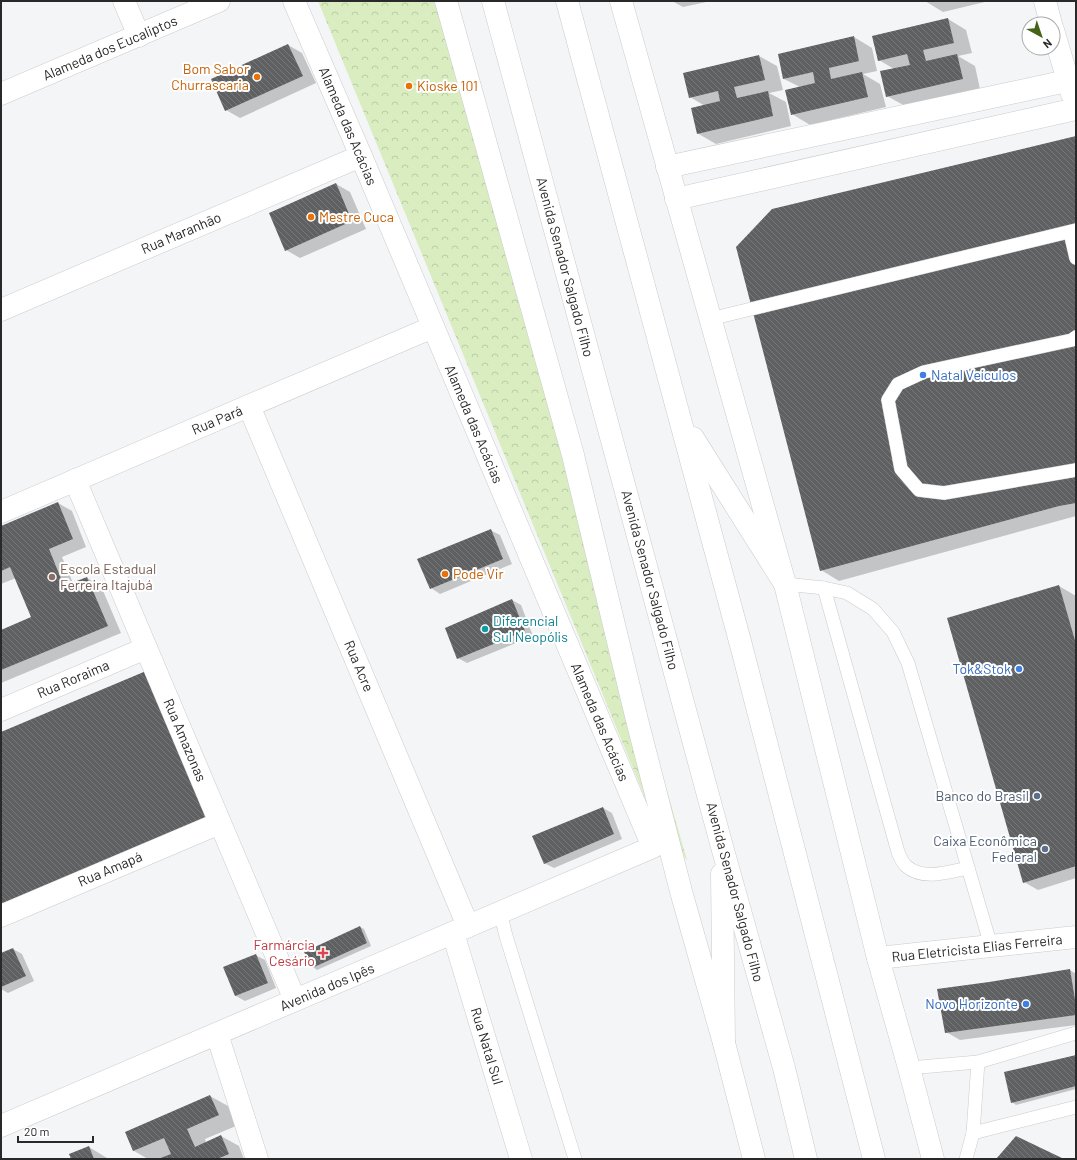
<svg xmlns="http://www.w3.org/2000/svg" width="1077" height="1160" viewBox="0 0 1077 1160" font-family="Barlow,sans-serif">
<style>
.park{fill:url(#park-crowns)}
.shadow{fill:#0003}
.building{fill:url(#building-back-hatch)}
.lines{fill:none;stroke-linecap:round;stroke-linejoin:round}
.service-casing{stroke:#cacbce;stroke-width:14}
.minor-casing{stroke:#cacbce;stroke-width:23}
.tertiary-casing{stroke:#cacbce;stroke-width:23}
.primary-casing{stroke:#cacbce;stroke-width:23}
.trunk-casing{stroke:#cacbce;stroke-width:23}
.service{stroke:#fff;stroke-width:13}
.minor{stroke:#fff;stroke-width:22}
.tertiary{stroke:#fff;stroke-width:22}
.primary{stroke:#fff;stroke-width:22}
.trunk{stroke:#fff;stroke-width:22}
.food-dot{fill:#e8710a;stroke:#fff;stroke-width:1.5}
.shop-dot{fill:#3f7fe0;stroke:#fff;stroke-width:1.5}
.education-dot{fill:#8d6e63;stroke:#fff;stroke-width:1.5}
.culture-dot{fill:#0f9aa8;stroke:#fff;stroke-width:1.5}
.service-dot{fill:#5c6f8a;stroke:#fff;stroke-width:1.5}
.health-dot{fill:#e0444e;stroke:#fff;stroke-width:1.5}
.labels{text-anchor:middle;stroke-width:4;stroke-linejoin:round;paint-order:stroke}
.street-label{font-size:14px;fill:#29292a;stroke:#fff}
.food-label{font-size:14px;fill:#c56008;stroke:#fff;text-anchor:start}
.shop-label{font-size:14px;fill:#366cbe;stroke:#fff;text-anchor:end}
.education-label{font-size:14px;fill:#785e54;stroke:#fff;text-anchor:start}
.culture-label{font-size:14px;fill:#0d838f;stroke:#fff;text-anchor:start}
.service-label{font-size:14px;fill:#4e5e75;stroke:#fff;text-anchor:end}
.health-label{font-size:14px;fill:#be3a42;stroke:#fff;text-anchor:end}
</style>
<defs>
<pattern id="park-crowns" width="20" height="18" patternUnits="userSpaceOnUse"><rect width="20" height="18" fill="#d9edc0"/><path d="M2 6a3 3 0 1 1 6 0M12 15a3 3 0 1 1 6 0" fill="none" stroke="#bacba5"/></pattern>
<pattern id="building-back-hatch" width="6" height="6" patternUnits="userSpaceOnUse"><rect width="6" height="6" fill="#5f6062"/><path d="M-1 5l2 2M0 0l6 6M5-1l2 2" fill="none" stroke="#777879"/></pattern>
</defs>
<rect width="100%" height="100%" fill="#f4f5f7"/>
<path class="park" d="M 318,1 L 439,1 L 687,860 L 667,840 L 651,812 Z"/>
<g class="shadow">
<path d="M 672,1 L 711,1 L 683,7 Z"/>
<path d="M 925,1 L 989,1 L 943,12 Z"/>
<path d="M 948,19 L 966,30 L 972,53 L 958,56 L 975,66 L 980,89 L 905,106 L 887,96 L 894,69 L 879,60 L 874,36 Z"/>
<path d="M 854,37 L 872,48 L 877,71 L 863,74 L 880,84 L 886,107 L 810,125 L 792,114 L 800,87 L 784,79 Z"/>
<path d="M 288,45 L 302,53 L 316,83 L 240,118 L 226,110 Z"/>
<path d="M 759,56 L 777,66 L 783,90 L 769,93 L 786,102 L 791,126 L 716,144 L 697,133 L 705,106 L 690,97 Z"/>
<path d="M 1076,137 L 1076,516 L 839,581 L 821,570 Z"/>
<path d="M 336,184 L 350,192 L 366,229 L 300,258 L 286,250 Z"/>
<path d="M 58,503 L 72,511 L 86,547 L 62,557 L 73,583 L 87,578 L 101,586 L 121,633 L 1,683 L 1,631 L 32,618 L 16,578 L 1,584 L 1,527 Z"/>
<path d="M 490,530 L 500,535 L 512,564 L 440,594 L 431,588 Z"/>
<path d="M 1059,586 L 1076,596 L 1076,878 L 1038,890 L 1024,882 Z"/>
<path d="M 512,600 L 521,605 L 533,636 L 467,663 L 458,658 Z"/>
<path d="M 603,808 L 612,813 L 622,839 L 554,868 L 544,863 Z"/>
<path d="M 360,927 L 364,929 L 371,946 L 317,970 L 313,967 Z"/>
<path d="M 13,949 L 22,954 L 34,981 L 8,993 L 1,989 L 1,954 Z"/>
<path d="M 255,955 L 265,960 L 276,988 L 245,1001 L 236,996 L 224,968 Z"/>
<path d="M 1070,970 L 1076,974 L 1076,1025 L 960,1040 L 946,1032 Z"/>
<path d="M 1076,1056 L 1076,1089 L 1016,1105 L 1012,1102 Z"/>
<path d="M 210,1096 L 228,1106 L 236,1126 L 205,1139 L 206,1143 L 221,1136 L 239,1146 L 244,1159 L 148,1159 L 134,1151 L 126,1132 Z"/>
<path d="M 89,1147 L 107,1158 L 107,1159 L 72,1159 Z"/>
</g>
<g class="building">
<path d="M 948,18 L 954,43 L 923,50 L 926,61 L 957,54 L 963,79 L 886,97 L 880,71 L 910,65 L 907,54 L 878,61 L 872,36 Z"/>
<path d="M 854,36 L 859,61 L 829,68 L 831,79 L 862,72 L 868,97 L 791,115 L 785,90 L 815,83 L 813,72 L 783,79 L 778,54 Z"/>
<path d="M 288,44 L 303,76 L 225,111 L 211,79 Z"/>
<path d="M 759,55 L 765,80 L 734,87 L 737,98 L 768,91 L 773,116 L 697,134 L 691,108 L 720,101 L 718,91 L 689,98 L 683,73 Z"/>
<path d="M 1076,136 L 1076,503 L 1059,506 L 820,571 L 736,247 L 772,209 Z"/>
<path d="M 336,183 L 352,221 L 285,251 L 269,213 Z"/>
<path d="M 58,502 L 73,539 L 49,549 L 64,586 L 87,577 L 108,626 L 1,670 L 1,630 L 31,617 L 10,567 L 1,571 L 1,526 Z"/>
<path d="M 491,529 L 503,559 L 430,589 L 417,559 Z"/>
<path d="M 1059,585 L 1076,644 L 1076,866 L 1023,883 L 947,618 Z"/>
<path d="M 512,599 L 525,631 L 457,659 L 445,628 Z"/>
<path d="M 146,671 L 207,820 L 1,909 L 1,732 Z"/>
<path d="M 603,807 L 614,834 L 544,864 L 532,836 Z"/>
<path d="M 360,926 L 367,943 L 312,968 L 304,952 Z"/>
<path d="M 13,948 L 26,976 L 1,987 L 1,953 Z"/>
<path d="M 256,954 L 268,983 L 235,996 L 223,967 Z"/>
<path d="M 1070,969 L 1076,1006 L 1076,1015 L 945,1033 L 937,989 L 989,982 Z"/>
<path d="M 1076,1055 L 1076,1086 L 1011,1103 L 1004,1072 Z"/>
<path d="M 210,1095 L 219,1115 L 187,1129 L 195,1147 L 221,1135 L 229,1154 L 217,1159 L 158,1159 L 171,1154 L 164,1138 L 133,1151 L 125,1132 Z"/>
<path d="M 1016,1136 L 1064,1159 L 996,1159 Z"/>
<path d="M 89,1146 L 94,1159 L 71,1159 L 69,1154 Z"/>
</g>
<g class="lines">
<g class="service-casing">
<g id="service">
<path d="M 1070,232 L 1076,258"/>
<path d="M 710,319 L 1076,230"/>
<path d="M 1076,337 L 1072,340 L 924,372 L 898,384 L 888,400 L 901,469 L 919,490 L 944,493 L 1076,470"/>
<path d="M 785,584 L 824,588 L 847,593 L 873,609 L 893,632 L 908,663 L 991,946"/>
<path d="M 824,588 L 898,852 C 900,857 903,863 906,866 C 923,881 948,872 968,868"/>
<path d="M 500,912 L 506,936 L 575,1159"/>
<path d="M 909,1068 L 978,1062 L 1076,1033"/>
<path d="M 973,1133 L 1076,1107"/>
<path d="M 966,1159 L 973,1133 L 978,1062"/>
</g>
</g>
<g class="minor-casing">
<g id="minor">
<path d="M 124,1 L 139,36"/>
<path d="M 1045,1 L 1051,24"/>
<path d="M 1053,30 L 1072,94"/>
<path d="M 667,167 L 1076,79"/>
<path d="M 676,199 L 1076,109"/>
<path d="M 1,310 L 361,156"/>
<path d="M 249,406 L 468,926"/>
<path d="M 75,480 L 295,1000"/>
<path d="M 1,512 L 433,327"/>
<path d="M 1,710 L 146,648"/>
<path d="M 1,916 L 220,823"/>
<path d="M 453,933 L 521,1159"/>
<path d="M 878,958 L 1076,937"/>
<path d="M 217,1034 L 257,1159"/>
</g>
</g>
<g class="tertiary-casing">
<g id="tertiary">
<path d="M 1,94 L 219,1"/>
<path d="M 1,1126 L 653,847 L 361,156 L 294,1"/>
</g>
</g>
<g class="primary-casing">
<g id="primary">
<path d="M 446,1 L 573,455 L 637,720 L 682,895 L 724,1043 L 754,1159"/>
<path d="M 621,1 L 785,584 L 878,958 L 909,1068 L 933,1159"/>
</g>
</g>
<g class="trunk-casing">
<g id="trunk">
<path d="M 493,1 L 721,843 L 784,1068 L 806,1159"/>
<path d="M 567,1 L 741,645 L 874,1159"/>
<path d="M 693,438 L 785,584"/>
<path d="M 722,874 L 724,1043"/>
</g>
</g>
<use href="#service" class="service"/>
<use href="#minor" class="minor"/>
<use href="#tertiary" class="tertiary"/>
<use href="#primary" class="primary"/>
<use href="#trunk" class="trunk"/>
</g>
<g class="food-dot">
<circle cx="257" cy="77" r="4"/>
<circle cx="409" cy="86" r="4"/>
<circle cx="311" cy="217" r="4"/>
<circle cx="445" cy="574" r="4"/>
</g>
<g class="shop-dot">
<circle cx="923" cy="375" r="4"/>
<circle cx="1019" cy="669" r="4"/>
<circle cx="1026" cy="1004" r="4"/>
</g>
<circle class="education-dot" cx="52" cy="577" r="4"/>
<circle class="culture-dot" cx="485" cy="629" r="4"/>
<g class="service-dot">
<circle cx="1037" cy="796" r="4"/>
<circle cx="1045" cy="849" r="4"/>
</g>
<path class="health-dot" d="M321 947h4v4h4v4h-4v4h-4v-4h-4v-4h4z"/>
<g class="labels">
<g class="street-label">
<text transform="translate(110 48) rotate(-23)" y="5">Alameda dos Eucaliptos</text>
<text transform="translate(348 126) rotate(67)" y="5">Alameda das Acácias</text>
<text transform="translate(181 233) rotate(-23)" y="5">Rua Maranhão</text>
<text transform="translate(565 267) rotate(75)" y="5">Avenida Senador Salgado Filho</text>
<text transform="translate(217 420) rotate(-23)" y="5">Rua Pará</text>
<text transform="translate(474 424) rotate(67)" y="5">Alameda das Acácias</text>
<text transform="translate(650 580) rotate(75)" y="5">Avenida Senador Salgado Filho</text>
<text transform="translate(359 666) rotate(67)" y="5">Rua Acre</text>
<text transform="translate(73 679) rotate(-23)" y="5">Rua Roraima</text>
<text transform="translate(600 722) rotate(67)" y="5">Alameda das Acácias</text>
<text transform="translate(185 740) rotate(67)" y="5">Rua Amazonas</text>
<text transform="translate(110 869) rotate(-23)" y="5">Rua Amapá</text>
<text transform="translate(735 892) rotate(75)" y="5">Avenida Senador Salgado Filho</text>
<text transform="translate(977 948) rotate(-6)" y="5">Rua Eletricista Elias Ferreira</text>
<text transform="translate(327 987) rotate(-23)" y="5">Avenida dos Ipês</text>
<text transform="translate(487 1046) rotate(73)" y="5">Rua Natal Sul</text>
</g>
<g class="food-label">
<text x="249" y="74" text-anchor="end">Bom Sabor<tspan x="249" dy="16">Churrascaria</tspan></text>
<text x="417" y="91">Kioske 101</text>
<text x="319" y="222">Mestre Cuca</text>
<text x="453" y="579">Pode Vir</text>
</g>
<g class="shop-label">
<text x="931" y="380" text-anchor="start">Natal Veículos</text>
<text x="1011" y="674">Tok&amp;Stok</text>
<text x="1018" y="1009">Novo Horizonte</text>
</g>
<g class="education-label">
<text x="60" y="574">Escola Estadual<tspan x="60" dy="16">Ferreira Itajubá</tspan></text>
</g>
<g class="culture-label">
<text x="493" y="626">Diferencial<tspan x="493" dy="16">Sul Neopólis</tspan></text>
</g>
<g class="service-label">
<text x="1029" y="801">Banco do Brasil</text>
<text x="1037" y="846">Caixa Econômica<tspan x="1037" dy="16">Federal</tspan></text>
</g>
<g class="health-label">
<text x="315" y="950">Farmárcia<tspan x="315" dy="16">Cesário</tspan></text>
</g>
</g>
<rect width="1077" height="1160" fill="none" stroke="#29292a" stroke-width="4"/>
<g transform="translate(1041 36) rotate(140)"><circle r="19" fill="#ffffff" stroke="#a9a9aa"/>
<path d="M0-3L7 15L0 10L-7 15Z" fill="#466417"/>
<text y="-6" font-size="11" font-weight="bold" text-anchor="middle" fill="#29292a">N</text>
</g>
<path d="M18 1136v6h75v-6" fill="none" stroke="#29292a" stroke-width="2"/>
<text x="24" y="1136" font-size="12" fill="#29292a" stroke="#ffffff" stroke-width="3" paint-order="stroke">20 m</text>
</svg>
